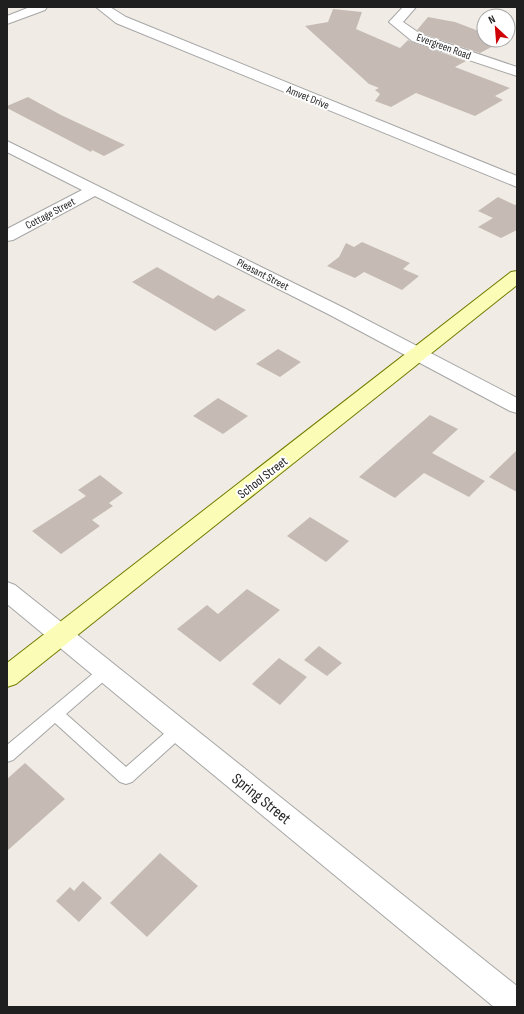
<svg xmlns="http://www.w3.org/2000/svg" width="524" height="1014" viewBox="0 0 524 1014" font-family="'Sofia Sans Condensed',sans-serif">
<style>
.building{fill:#c5bbb4}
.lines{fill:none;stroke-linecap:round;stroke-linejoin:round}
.lane-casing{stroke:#a6a6a6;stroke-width:2}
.street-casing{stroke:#a6a6a6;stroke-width:2}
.secondary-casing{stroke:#727c00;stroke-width:2}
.lane{fill:#fff;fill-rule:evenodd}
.street{fill:#fff;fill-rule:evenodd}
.secondary{fill:#fbfdb6;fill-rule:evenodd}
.labels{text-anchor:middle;stroke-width:4;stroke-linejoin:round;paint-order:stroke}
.far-street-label{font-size:11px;fill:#1f1f1f;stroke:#fff}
.street-label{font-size:13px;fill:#1f1f1f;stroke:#fff}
.near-street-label{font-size:16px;fill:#1f1f1f;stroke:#fff}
</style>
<rect width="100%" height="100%" fill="#f0ece5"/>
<g class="building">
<path d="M 333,9 L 362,12 L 356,29 L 400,48 L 408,40 L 412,42 L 466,61 L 455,67 L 510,88 L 495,96 L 503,100 L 475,116 L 416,93 L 391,107 L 375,101 L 380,94 L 375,90 L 379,88 L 369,84 L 305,26 L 328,22 Z"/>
<path d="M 428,17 L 455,22 L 484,33 L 484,40 L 505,40 L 480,53 L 423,34 L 417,30 Z"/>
<path d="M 28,97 L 61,115 L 125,145 L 104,156 L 92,150 L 91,152 L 7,108 L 7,106 Z"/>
<path d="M 498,197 L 515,205 L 517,203 L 517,230 L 501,238 L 478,227 L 493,218 L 478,211 Z"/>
<path d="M 362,242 L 410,263 L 403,269 L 419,276 L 402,290 L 364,272 L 355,278 L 327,266 L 339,257 L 346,243 L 354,247 Z"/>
<path d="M 157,267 L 213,299 L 218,295 L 246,310 L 215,331 L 132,282 Z"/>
<path d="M 278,349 L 301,362 L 280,377 L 256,364 Z"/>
<path d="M 218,398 L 248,416 L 223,434 L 193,416 Z"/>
<path d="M 430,415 L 458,429 L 432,453 L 485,481 L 469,497 L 424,473 L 395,498 L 359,477 Z"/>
<path d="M 517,450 L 517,492 L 489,477 Z"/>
<path d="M 100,475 L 123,493 L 109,503 L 113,506 L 92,520 L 100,526 L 61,554 L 32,531 L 86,496 L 78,490 Z"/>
<path d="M 310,517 L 349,541 L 326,562 L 287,536 Z"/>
<path d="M 247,589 L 280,610 L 220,662 L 177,629 L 207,605 L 218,614 Z"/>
<path d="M 319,646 L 342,663 L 327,676 L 304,660 Z"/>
<path d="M 279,658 L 307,677 L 280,705 L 252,684 Z"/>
<path d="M 25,763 L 65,799 L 7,851 L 7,779 Z"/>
<path d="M 160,853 L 198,886 L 147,937 L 110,903 Z"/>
<path d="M 83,881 L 102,898 L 79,922 L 56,901 L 70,887 L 74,891 Z"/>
</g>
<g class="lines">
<g class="lane-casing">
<path id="lane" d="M 106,665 L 111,667 L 113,671 L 111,675 L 66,714 L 126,767 L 174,725 L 179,723 L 184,725 L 187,730 L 184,735 L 132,782 L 126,784 L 120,782 L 55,723 L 13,760 L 7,762 L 7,745 L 101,667 Z"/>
</g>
<g class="street-casing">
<g id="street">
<path d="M 30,7 L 47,7 L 45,10 L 7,24 L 7,16 Z"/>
<path d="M 96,7 L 110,7 L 126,17 L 517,176 L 517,187 L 116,23 Z"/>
<path d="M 403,7 L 416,7 L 403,22 L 422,35 L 517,67 L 517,76 L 412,41 L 389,22 Z"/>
<path d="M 7,141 L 342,307 L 517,398 L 517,413 L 510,411 L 330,315 L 95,196 L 13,240 L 7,241 L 7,229 L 82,190 L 7,152 Z"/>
<path d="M 7,582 L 15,585 L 517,986 L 517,1007 L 494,1007 L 7,604 Z"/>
</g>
</g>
<g class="secondary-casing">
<path id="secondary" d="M 517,271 L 517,285 L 16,684 L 7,687 L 7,663 L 511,272 Z"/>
</g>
<use href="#lane" class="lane"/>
<use href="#street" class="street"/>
<use href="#secondary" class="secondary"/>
</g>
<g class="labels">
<g class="far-street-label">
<text transform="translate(444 46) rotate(20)" y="4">Evergreen Road</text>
<text transform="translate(308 97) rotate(22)" y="4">Amvet Drive</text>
<text transform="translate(50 213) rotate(-28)" y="4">Cottage Street</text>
<text transform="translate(263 274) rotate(27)" y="4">Pleasant Street</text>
</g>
<g class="street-label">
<text transform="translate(262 477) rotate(-38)" y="5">School Street</text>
</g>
<g class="near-street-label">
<text transform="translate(262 798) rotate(39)" y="6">Spring Street</text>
</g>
</g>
<rect width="524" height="1014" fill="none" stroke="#1f1f1f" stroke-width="16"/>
<g transform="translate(496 28) rotate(334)"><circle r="19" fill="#ffffff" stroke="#a5a5a5"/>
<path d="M0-3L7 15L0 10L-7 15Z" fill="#ce0006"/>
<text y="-6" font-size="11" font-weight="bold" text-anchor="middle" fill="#1f1f1f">N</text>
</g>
</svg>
